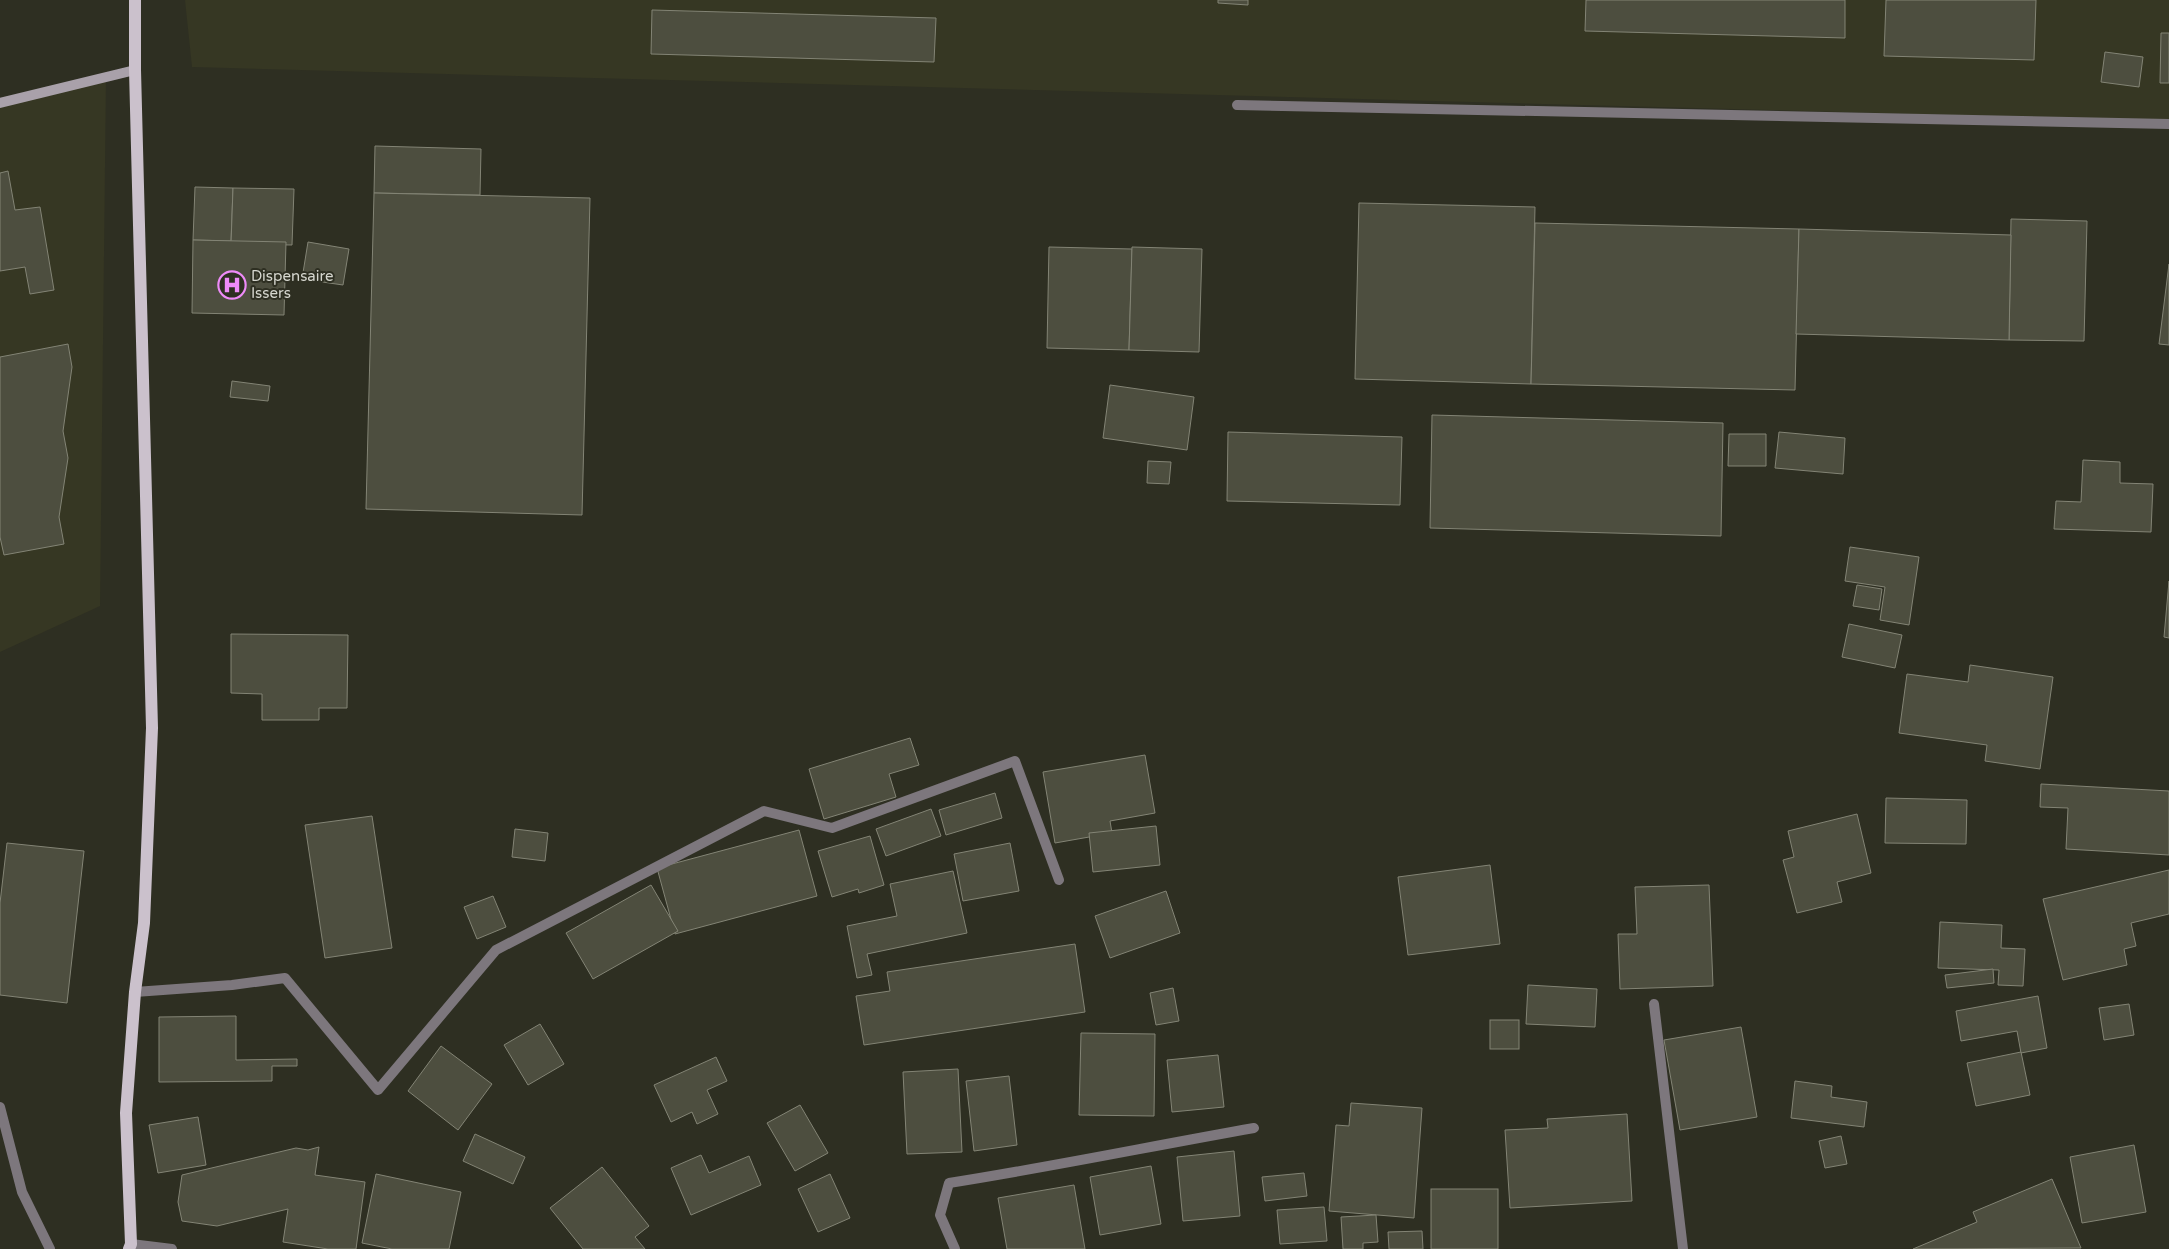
<svg xmlns="http://www.w3.org/2000/svg" width="2169" height="1249" viewBox="0 0 2169 1249" font-family="'Varela Round',sans-serif">
<style>
.built{fill:#363723}
.building{fill:#4d4e3f;stroke:#838475}
.lines{fill:none;stroke-linecap:round;stroke-linejoin:round}
.lane{stroke:#7d777d;stroke-width:10}
.street{stroke:#7d777d;stroke-width:10}
.secondary{stroke:#a9a1aa;stroke-width:10}
.primary{stroke:#cbc1cc;stroke-width:12}
.labels{text-anchor:middle;stroke-width:4;stroke-linejoin:round;paint-order:stroke}
.poi-label{font-size:15px;fill:#d5d6ce;stroke:#2e2f22;text-anchor:start}
</style>
<rect width="100%" height="100%" fill="#2e2f22"/>
<g class="built">
<path d="M 185,0 L 2169,0 L 2169,121 L 192,67 Z"/>
<path d="M 106,77 L 100,606 L 0,652 L 0,103 Z"/>
</g>
<g class="building">
<path d="M 1218,0 L 1248,0 L 1248,5 L 1218,3 Z"/>
<path d="M 1586,0 L 1845,0 L 1845,38 L 1585,31 Z"/>
<path d="M 1886,0 L 2036,0 L 2034,60 L 1884,56 Z"/>
<path d="M 652,10 L 936,18 L 934,62 L 651,54 Z"/>
<path d="M 2161,33 L 2169,33 L 2169,83 L 2160,83 Z"/>
<path d="M 2105,52 L 2143,57 L 2139,87 L 2101,82 Z"/>
<path d="M 375,146 L 481,149 L 480,195 L 374,193 Z"/>
<path d="M 8,171 L 15,210 L 40,207 L 54,290 L 30,294 L 25,267 L 0,271 L 0,173 Z"/>
<path d="M 195,187 L 233,188 L 231,241 L 193,240 Z"/>
<path d="M 233,188 L 294,189 L 292,245 L 231,244 Z"/>
<path d="M 374,193 L 590,198 L 582,515 L 366,509 Z"/>
<path d="M 1359,203 L 1535,207 L 1531,384 L 1355,379 Z"/>
<path d="M 2011,219 L 2087,221 L 2084,341 L 2009,340 Z"/>
<path d="M 1535,223 L 1799,229 L 1795,390 L 1531,384 Z"/>
<path d="M 1799,229 L 2011,235 L 2009,340 L 1796,334 Z"/>
<path d="M 193,240 L 286,242 L 284,315 L 192,313 Z"/>
<path d="M 308,242 L 349,249 L 343,285 L 302,279 Z"/>
<path d="M 1049,247 L 1132,249 L 1129,350 L 1047,348 Z"/>
<path d="M 1132,247 L 1202,249 L 1199,352 L 1129,350 Z"/>
<path d="M 2169,264 L 2169,345 L 2159,344 Z"/>
<path d="M 68,344 L 72,367 L 63,431 L 68,458 L 59,517 L 64,544 L 4,555 L 0,537 L 0,357 Z"/>
<path d="M 232,381 L 270,386 L 268,401 L 230,397 Z"/>
<path d="M 1110,385 L 1194,397 L 1187,450 L 1103,438 Z"/>
<path d="M 1432,415 L 1723,423 L 1721,536 L 1430,528 Z"/>
<path d="M 1228,432 L 1402,437 L 1400,505 L 1227,501 Z"/>
<path d="M 1779,432 L 1845,438 L 1843,474 L 1775,468 Z"/>
<path d="M 1729,434 L 1766,434 L 1766,466 L 1728,466 Z"/>
<path d="M 2083,460 L 2120,462 L 2120,483 L 2153,484 L 2151,532 L 2054,529 L 2056,501 L 2081,502 Z"/>
<path d="M 1148,461 L 1171,462 L 1169,484 L 1147,483 Z"/>
<path d="M 1850,547 L 1919,557 L 1909,625 L 1880,620 L 1885,587 L 1845,581 Z"/>
<path d="M 2169,581 L 2169,638 L 2164,637 Z"/>
<path d="M 1857,585 L 1882,589 L 1879,610 L 1853,606 Z"/>
<path d="M 1849,624 L 1902,635 L 1895,668 L 1842,657 Z"/>
<path d="M 231,634 L 348,635 L 347,708 L 319,708 L 319,720 L 262,720 L 262,694 L 231,693 Z"/>
<path d="M 1970,665 L 2053,677 L 2040,769 L 1985,761 L 1987,745 L 1899,733 L 1907,674 L 1968,682 Z"/>
<path d="M 910,738 L 919,765 L 889,774 L 896,797 L 824,819 L 809,769 Z"/>
<path d="M 1145,755 L 1155,813 L 1110,821 L 1112,833 L 1055,843 L 1043,772 Z"/>
<path d="M 2041,784 L 2169,791 L 2169,855 L 2066,849 L 2068,808 L 2040,807 Z"/>
<path d="M 995,793 L 1002,818 L 946,835 L 939,810 Z"/>
<path d="M 1886,798 L 1967,800 L 1966,844 L 1885,843 Z"/>
<path d="M 931,809 L 941,836 L 886,856 L 876,829 Z"/>
<path d="M 1857,814 L 1871,873 L 1837,882 L 1842,902 L 1797,913 L 1783,860 L 1794,857 L 1788,831 Z"/>
<path d="M 372,816 L 392,948 L 325,958 L 305,825 Z"/>
<path d="M 1156,826 L 1160,865 L 1093,872 L 1089,833 Z"/>
<path d="M 515,829 L 548,833 L 545,861 L 512,857 Z"/>
<path d="M 799,830 L 817,896 L 675,934 L 657,868 Z"/>
<path d="M 870,836 L 884,885 L 859,893 L 858,889 L 832,897 L 818,851 Z"/>
<path d="M 7,843 L 84,851 L 67,1003 L 0,995 L 0,903 Z"/>
<path d="M 1010,843 L 1019,891 L 963,901 L 954,854 Z"/>
<path d="M 1490,865 L 1500,944 L 1408,955 L 1398,877 Z"/>
<path d="M 2169,870 L 2169,914 L 2131,923 L 2136,946 L 2124,949 L 2127,965 L 2063,980 L 2043,899 Z"/>
<path d="M 953,871 L 967,933 L 867,954 L 872,975 L 857,978 L 847,926 L 897,916 L 890,884 Z"/>
<path d="M 651,885 L 678,931 L 593,979 L 566,933 Z"/>
<path d="M 1709,885 L 1713,986 L 1620,989 L 1618,934 L 1637,934 L 1635,887 Z"/>
<path d="M 1166,891 L 1180,933 L 1110,958 L 1095,916 Z"/>
<path d="M 493,896 L 506,927 L 477,939 L 464,907 Z"/>
<path d="M 1940,922 L 2002,925 L 2001,948 L 2025,949 L 2023,986 L 1998,985 L 1999,970 L 1938,968 Z"/>
<path d="M 1075,944 L 1085,1012 L 864,1045 L 856,996 L 890,991 L 887,972 Z"/>
<path d="M 1993,969 L 1994,983 L 1947,988 L 1945,975 Z"/>
<path d="M 1528,985 L 1597,989 L 1595,1027 L 1526,1024 Z"/>
<path d="M 1173,988 L 1179,1021 L 1156,1025 L 1150,993 Z"/>
<path d="M 2038,996 L 2047,1048 L 2021,1053 L 2017,1031 L 1961,1041 L 1956,1011 Z"/>
<path d="M 2129,1004 L 2134,1035 L 2104,1040 L 2099,1008 Z"/>
<path d="M 236,1016 L 236,1060 L 297,1059 L 297,1066 L 272,1066 L 272,1081 L 159,1082 L 159,1017 Z"/>
<rect x="1490" y="1020" width="29" height="29"/>
<path d="M 540,1024 L 564,1064 L 528,1085 L 504,1045 Z"/>
<path d="M 1741,1027 L 1757,1117 L 1680,1130 L 1664,1040 Z"/>
<path d="M 1081,1033 L 1155,1034 L 1154,1116 L 1079,1115 Z"/>
<path d="M 441,1046 L 492,1084 L 458,1130 L 408,1091 Z"/>
<path d="M 2021,1052 L 2030,1095 L 1976,1106 L 1967,1063 Z"/>
<path d="M 1218,1055 L 1224,1107 L 1172,1112 L 1167,1060 Z"/>
<path d="M 716,1057 L 727,1081 L 707,1090 L 718,1114 L 697,1124 L 692,1112 L 671,1122 L 654,1085 Z"/>
<path d="M 958,1069 L 962,1152 L 907,1154 L 903,1072 Z"/>
<path d="M 1009,1076 L 1017,1145 L 974,1151 L 966,1081 Z"/>
<path d="M 1795,1081 L 1832,1086 L 1831,1097 L 1867,1102 L 1864,1127 L 1791,1118 Z"/>
<path d="M 1351,1103 L 1422,1108 L 1414,1218 L 1329,1211 L 1336,1125 L 1349,1126 Z"/>
<path d="M 800,1105 L 828,1153 L 795,1171 L 767,1123 Z"/>
<path d="M 1627,1114 L 1632,1201 L 1510,1208 L 1505,1130 L 1548,1128 L 1547,1119 Z"/>
<path d="M 198,1117 L 206,1165 L 158,1173 L 149,1125 Z"/>
<path d="M 475,1134 L 525,1157 L 513,1184 L 463,1161 Z"/>
<path d="M 1841,1136 L 1847,1164 L 1825,1168 L 1819,1141 Z"/>
<path d="M 2134,1145 L 2146,1212 L 2082,1223 L 2070,1157 Z"/>
<path d="M 319,1147 L 315,1175 L 365,1182 L 356,1249 L 328,1249 L 283,1242 L 288,1209 L 217,1226 L 182,1221 L 178,1202 L 182,1175 L 296,1148 L 308,1150 Z"/>
<path d="M 1234,1151 L 1240,1216 L 1183,1221 L 1177,1157 Z"/>
<path d="M 701,1155 L 709,1173 L 749,1156 L 761,1185 L 691,1215 L 671,1168 Z"/>
<path d="M 1151,1166 L 1161,1224 L 1100,1235 L 1090,1177 Z"/>
<path d="M 602,1167 L 649,1226 L 635,1237 L 645,1249 L 583,1249 L 550,1208 Z"/>
<path d="M 1304,1173 L 1307,1196 L 1265,1201 L 1262,1177 Z"/>
<path d="M 376,1174 L 461,1192 L 449,1249 L 392,1249 L 362,1243 Z"/>
<path d="M 830,1174 L 850,1218 L 818,1232 L 798,1189 Z"/>
<path d="M 2052,1179 L 2081,1248 L 1913,1249 L 1977,1222 L 1973,1212 Z"/>
<path d="M 1074,1185 L 1085,1249 L 1007,1249 L 998,1198 Z"/>
<rect x="1431" y="1189" width="67" height="60"/>
<path d="M 1324,1207 L 1327,1241 L 1280,1244 L 1277,1210 Z"/>
<path d="M 1376,1215 L 1378,1242 L 1363,1243 L 1363,1249 L 1343,1249 L 1341,1217 Z"/>
<path d="M 1422,1231 L 1423,1249 L 1389,1249 L 1388,1232 Z"/>
</g>
<g class="lines">
<path class="lane" d="M 1237,105 L 2169,124"/>
<g class="street">
<path d="M 135,992 L 232,985 L 285,978 L 378,1090 L 496,950 L 764,811 L 832,828 L 1015,761 L 1059,880"/>
<path d="M 1654,1004 L 1683,1249"/>
<path d="M 0,1107 L 22,1192 L 50,1249"/>
<path d="M 131,1244 L 172,1249"/>
<path d="M 955,1249 L 940,1215 L 949,1183 C 1051,1167 1152,1146 1254,1128"/>
</g>
<path class="secondary" d="M 0,103 L 135,70"/>
<path class="primary" d="M 129,1249 L 131,1244 L 126,1113 L 135,992 L 144,923 L 152,728 L 135,70 L 135,0"/>
</g>
<defs>
<g id="hospital-ring" transform="scale(1.4375)"><circle r="9.5" fill="#2e2f22" stroke="#ee8bf8" stroke-width="1.5"/><path d="M-5-5h3v3.5h4V-5h3V5h-3V1.5h-4V5h-3Z" fill="#ee8bf8"/></g>
</defs>
<g fill-rule="evenodd">
<use href="#hospital-ring" x="232" y="285"/>
</g>
<g class="labels">
<g class="poi-label">
<text x="251" y="281">Dispensaire<tspan x="251" dy="17">Issers</tspan></text>
</g>
</g>
</svg>
